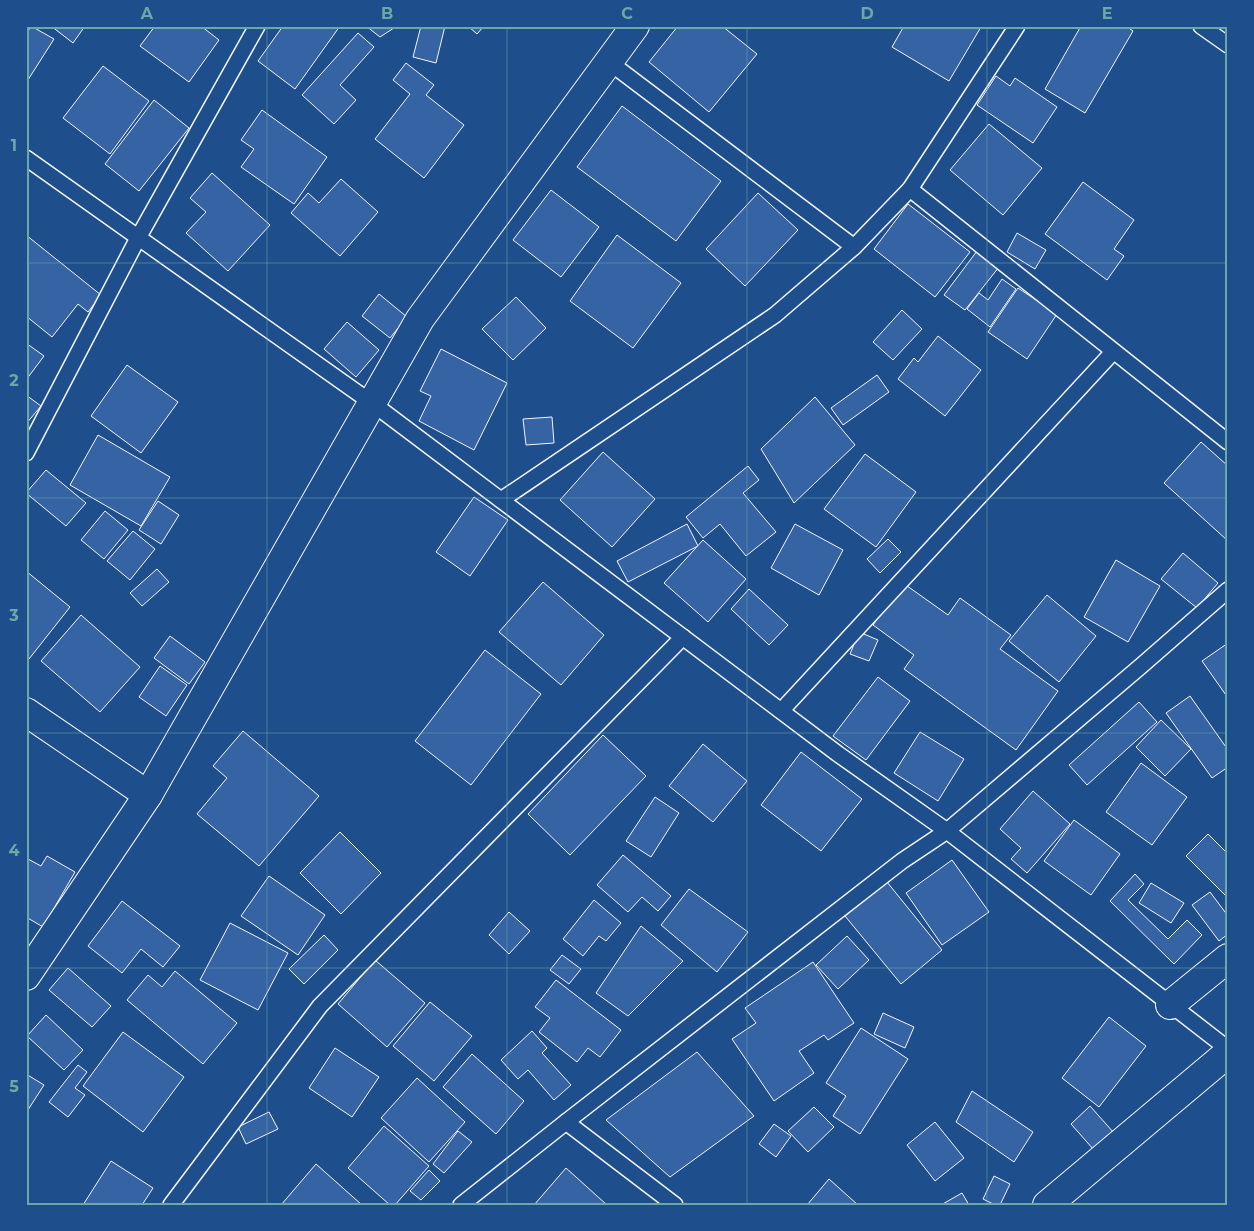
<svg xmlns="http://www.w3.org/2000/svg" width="1254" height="1231" viewBox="0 0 1254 1231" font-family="Montserrat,sans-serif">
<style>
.building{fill:#3563a3;stroke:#f2f6ff}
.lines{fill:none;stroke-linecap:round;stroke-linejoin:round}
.service-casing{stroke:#f2f6ff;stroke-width:18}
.minor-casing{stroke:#f2f6ff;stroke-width:30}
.service{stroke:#1f4e8c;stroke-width:15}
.minor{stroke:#1f4e8c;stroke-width:28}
.grid{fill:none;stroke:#6aa9a8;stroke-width:1;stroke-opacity:0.55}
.neatline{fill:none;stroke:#6aa9a8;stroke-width:2}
.grid-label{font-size:16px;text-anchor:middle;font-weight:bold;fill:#6aa9a8}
</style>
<rect width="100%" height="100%" fill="#1f4e8c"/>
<g class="building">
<path d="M 31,26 L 54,39 L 26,83 L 26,35 Z"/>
<path d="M 51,26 L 85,26 L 73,43 Z"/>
<path d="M 155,26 L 201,26 L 219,40 L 189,82 L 140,46 Z"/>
<path d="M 283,26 L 340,26 L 295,89 L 258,61 Z"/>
<path d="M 366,26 L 397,26 L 380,37 Z"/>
<path d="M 421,26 L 445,26 L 436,63 L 413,57 Z"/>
<path d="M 468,26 L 484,26 L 477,34 Z"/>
<path d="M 678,26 L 722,26 L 757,54 L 709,112 L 649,62 Z"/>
<path d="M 904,26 L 980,26 L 981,27 L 949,81 L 892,47 Z"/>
<path d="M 1081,26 L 1126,26 L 1133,31 L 1085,113 L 1045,89 Z"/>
<path d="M 358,33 L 374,47 L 340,85 L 356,100 L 334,124 L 302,95 Z"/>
<path d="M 406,63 L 434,85 L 426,95 L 464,125 L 424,178 L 375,139 L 410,94 L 393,80 Z"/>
<path d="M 103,66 L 149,101 L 110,154 L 63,118 Z"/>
<path d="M 996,76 L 1010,86 L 1015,78 L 1057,107 L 1033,143 L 977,105 Z"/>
<path d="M 154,100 L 189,128 L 139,191 L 105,164 Z"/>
<path d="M 622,106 L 721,181 L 676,241 L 577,167 Z"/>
<path d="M 262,110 L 327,157 L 294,204 L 241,167 L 254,149 L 241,140 Z"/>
<path d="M 989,124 L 1042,168 L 1003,215 L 950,170 Z"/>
<path d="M 212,173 L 270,225 L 228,271 L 186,233 L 206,212 L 190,198 Z"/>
<path d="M 341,179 L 378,212 L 340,256 L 291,213 L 308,193 L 319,203 Z"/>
<path d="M 1083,182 L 1134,220 L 1114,249 L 1124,256 L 1107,280 L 1045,234 Z"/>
<path d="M 551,190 L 599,227 L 561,277 L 513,240 Z"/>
<path d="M 758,193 L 798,230 L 745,286 L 706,249 Z"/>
<path d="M 908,204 L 970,252 L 935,297 L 874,249 Z"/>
<path d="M 1017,233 L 1046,250 L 1035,269 L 1007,252 Z"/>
<path d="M 26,235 L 101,295 L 88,312 L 78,304 L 52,337 L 26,316 Z"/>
<path d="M 617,235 L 681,283 L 633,348 L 570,301 Z"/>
<path d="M 977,251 L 999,267 L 965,310 L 944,295 Z"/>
<path d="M 1002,279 L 1016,289 L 990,327 L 967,309 L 979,293 L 988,300 Z"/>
<path d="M 1018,288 L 1057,314 L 1027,359 L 988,332 Z"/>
<path d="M 379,294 L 407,317 L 390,338 L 362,316 Z"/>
<path d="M 516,297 L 546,328 L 513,360 L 482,329 Z"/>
<path d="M 902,310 L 922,329 L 893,360 L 873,342 Z"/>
<path d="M 347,322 L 379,350 L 356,377 L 324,349 Z"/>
<path d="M 938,336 L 981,370 L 945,416 L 898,379 L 914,358 L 918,362 Z"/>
<path d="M 26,343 L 44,356 L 26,380 Z"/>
<path d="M 441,349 L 507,383 L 474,450 L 419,421 L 431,396 L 420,391 Z"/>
<path d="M 127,365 L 178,402 L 141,453 L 91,416 Z"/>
<path d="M 877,375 L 889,392 L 843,425 L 831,408 Z"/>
<path d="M 26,395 L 41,406 L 26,424 Z"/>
<path d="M 815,397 L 855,445 L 794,503 L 761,449 Z"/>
<path d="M 552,417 L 554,443 L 526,445 L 523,419 Z"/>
<path d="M 98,435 L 170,477 L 141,526 L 70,485 Z"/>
<path d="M 1201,442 L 1228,466 L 1228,541 L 1164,483 Z"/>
<path d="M 603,452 L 655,499 L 612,547 L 560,500 Z"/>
<path d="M 865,454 L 916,492 L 876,547 L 824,509 Z"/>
<path d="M 748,466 L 759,480 L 743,493 L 776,532 L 746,556 L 720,524 L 703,538 L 686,517 Z"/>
<path d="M 46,470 L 86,503 L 66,526 L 26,493 Z"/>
<path d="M 474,497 L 508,520 L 470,576 L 436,552 Z"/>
<path d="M 158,501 L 179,515 L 161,544 L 139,530 Z"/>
<path d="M 105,511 L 128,530 L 104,559 L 81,540 Z"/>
<path d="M 687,524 L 698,546 L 628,582 L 617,561 Z"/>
<path d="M 795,524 L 843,550 L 819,595 L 771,568 Z"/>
<path d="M 133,531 L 155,549 L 130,580 L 107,561 Z"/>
<path d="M 888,539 L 901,552 L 880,573 L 867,559 Z"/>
<path d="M 703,540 L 746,579 L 708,622 L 664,583 Z"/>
<path d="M 1183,553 L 1218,583 L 1197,608 L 1161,579 Z"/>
<path d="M 1116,560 L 1160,586 L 1128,642 L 1084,617 Z"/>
<path d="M 157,569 L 169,582 L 142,606 L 130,593 Z"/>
<path d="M 26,571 L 70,607 L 29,659 L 26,657 Z"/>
<path d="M 543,582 L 604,635 L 561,685 L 499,632 Z"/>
<path d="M 903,583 L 948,615 L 960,598 L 1011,635 L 1000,649 L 1058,691 L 1016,750 L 904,669 L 914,655 L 873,625 Z"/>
<path d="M 749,589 L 788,625 L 769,645 L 731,609 Z"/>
<path d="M 1047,595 L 1096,636 L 1059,682 L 1009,641 Z"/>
<path d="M 81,615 L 140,667 L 100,712 L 41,661 Z"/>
<path d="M 859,632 L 878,640 L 869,661 L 850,654 Z"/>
<path d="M 170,636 L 205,662 L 189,684 L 154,658 Z"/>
<path d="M 1228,643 L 1228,698 L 1202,661 Z"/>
<path d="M 485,650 L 541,694 L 471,785 L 415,741 Z"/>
<path d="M 160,666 L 187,685 L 166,716 L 139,697 Z"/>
<path d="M 878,677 L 910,701 L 866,760 L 833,736 Z"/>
<path d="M 1190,696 L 1228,750 L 1228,767 L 1212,778 L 1166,713 Z"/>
<path d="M 1139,702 L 1157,722 L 1087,785 L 1069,765 Z"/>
<path d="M 1161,720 L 1191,749 L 1165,776 L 1136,747 Z"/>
<path d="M 243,731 L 319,796 L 259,866 L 197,814 L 227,778 L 213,766 Z"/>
<path d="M 920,732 L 964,759 L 938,801 L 894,773 Z"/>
<path d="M 603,735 L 646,776 L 570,855 L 528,814 Z"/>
<path d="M 703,744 L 747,781 L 713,822 L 669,786 Z"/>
<path d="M 801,752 L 862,799 L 821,851 L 761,805 Z"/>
<path d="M 1141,763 L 1187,797 L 1152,845 L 1106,812 Z"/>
<path d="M 1033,791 L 1070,824 L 1027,873 L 1011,859 L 1021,848 L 1000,829 Z"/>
<path d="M 655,797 L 679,813 L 651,857 L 626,841 Z"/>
<path d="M 1074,820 L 1120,854 L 1091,895 L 1044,861 Z"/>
<path d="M 340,832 L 381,873 L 341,914 L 300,873 Z"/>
<path d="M 1208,834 L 1228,854 L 1228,898 L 1186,856 Z"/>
<path d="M 623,855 L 671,896 L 658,911 L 642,897 L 628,912 L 597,885 Z"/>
<path d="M 47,856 L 75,872 L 43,927 L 26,917 L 26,858 L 41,866 Z"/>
<path d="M 952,860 L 989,912 L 942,945 L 906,893 Z"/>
<path d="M 1135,874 L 1144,884 L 1128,900 L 1168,939 L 1187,920 L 1202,935 L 1174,964 L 1110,901 Z"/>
<path d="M 269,876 L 325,915 L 298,955 L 241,916 Z"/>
<path d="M 887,882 L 942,950 L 901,984 L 845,916 Z"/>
<path d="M 1151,883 L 1184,903 L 1171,923 L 1139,903 Z"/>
<path d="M 689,889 L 748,932 L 717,972 L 661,925 Z"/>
<path d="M 1210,892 L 1228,916 L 1228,934 L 1219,941 L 1192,905 Z"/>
<path d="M 594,900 L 621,923 L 606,941 L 599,936 L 583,956 L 563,939 Z"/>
<path d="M 122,901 L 180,946 L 163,967 L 141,949 L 122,973 L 88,946 Z"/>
<path d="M 509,912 L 530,931 L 509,954 L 489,935 Z"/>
<path d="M 230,923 L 288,953 L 258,1010 L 200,980 Z"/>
<path d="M 641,926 L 683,961 L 628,1016 L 596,993 Z"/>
<path d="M 324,935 L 338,950 L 304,984 L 289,969 Z"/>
<path d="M 847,936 L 869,960 L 838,989 L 816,965 Z"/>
<path d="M 562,955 L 581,969 L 569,984 L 550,970 Z"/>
<path d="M 375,960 L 425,1003 L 387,1047 L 338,1004 Z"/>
<path d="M 813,962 L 854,1023 L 828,1040 L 824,1035 L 799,1051 L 814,1073 L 774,1101 L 732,1039 L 756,1023 L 745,1008 Z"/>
<path d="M 68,968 L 111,1006 L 92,1027 L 49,990 Z"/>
<path d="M 175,971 L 237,1023 L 203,1064 L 127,1000 L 148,975 L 162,987 Z"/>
<path d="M 556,980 L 621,1030 L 600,1057 L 588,1048 L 577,1062 L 539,1032 L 550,1018 L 535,1007 Z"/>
<path d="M 430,1002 L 472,1036 L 434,1081 L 393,1046 Z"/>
<path d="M 883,1013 L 914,1027 L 905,1048 L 874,1034 Z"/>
<path d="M 46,1015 L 83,1050 L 64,1070 L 27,1036 Z"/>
<path d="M 1109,1017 L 1146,1046 L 1099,1107 L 1062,1078 Z"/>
<path d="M 861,1028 L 908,1059 L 860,1134 L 833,1116 L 846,1096 L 826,1083 Z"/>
<path d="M 532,1031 L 547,1048 L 542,1053 L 571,1085 L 554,1100 L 528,1070 L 518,1079 L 501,1060 Z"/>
<path d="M 123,1032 L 184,1077 L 143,1132 L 83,1086 Z"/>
<path d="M 335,1048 L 379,1077 L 352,1117 L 309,1088 Z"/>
<path d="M 697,1052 L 754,1116 L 670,1177 L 606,1120 Z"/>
<path d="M 472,1054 L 524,1101 L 496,1134 L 443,1087 Z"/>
<path d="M 78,1065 L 87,1072 L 75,1088 L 85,1095 L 68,1117 L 49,1102 Z"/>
<path d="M 26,1074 L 44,1085 L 26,1113 Z"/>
<path d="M 417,1078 L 465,1122 L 429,1162 L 381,1118 Z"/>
<path d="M 972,1091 L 1033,1132 L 1014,1162 L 956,1122 Z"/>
<path d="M 1090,1106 L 1114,1133 L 1094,1150 L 1071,1124 Z"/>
<path d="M 814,1107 L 834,1127 L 808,1152 L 788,1131 Z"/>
<path d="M 269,1112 L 278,1129 L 246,1144 L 238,1127 Z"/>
<path d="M 935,1122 L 964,1158 L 935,1181 L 907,1145 Z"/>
<path d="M 774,1124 L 791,1136 L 776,1157 L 759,1144 Z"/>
<path d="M 384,1126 L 429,1166 L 395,1205 L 390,1205 L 348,1168 Z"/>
<path d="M 458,1131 L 472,1142 L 444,1173 L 433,1164 Z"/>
<path d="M 111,1161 L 153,1188 L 142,1205 L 83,1205 Z"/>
<path d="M 316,1164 L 362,1205 L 281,1205 Z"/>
<path d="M 566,1168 L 607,1205 L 534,1205 Z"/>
<path d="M 429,1170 L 440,1181 L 421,1200 L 410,1191 Z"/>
<path d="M 994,1176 L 1010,1184 L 1000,1205 L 995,1205 L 983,1199 Z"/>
<path d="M 829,1179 L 858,1205 L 807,1205 Z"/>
<path d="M 962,1193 L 969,1205 L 941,1205 Z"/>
</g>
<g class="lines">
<g class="service-casing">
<g id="service">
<path d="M 1201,26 L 1228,45"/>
<path d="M 609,62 L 854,247"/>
<path d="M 26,158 L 372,403 L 838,754 L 947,831 L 1228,1049"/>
<path d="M 910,189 L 1228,442"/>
<path d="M 26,453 L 138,238 L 257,26"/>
<path d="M 501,500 L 775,315 L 854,247 L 910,189 L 1017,26"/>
<path d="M 781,711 L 1113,352"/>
<path d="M 566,1122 L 675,1205"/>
<path d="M 171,1205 L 320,1006 L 683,637"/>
<path d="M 461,1205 L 566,1122 L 902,861 L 947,831 L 1141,666 L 1228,590"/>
</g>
</g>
<g class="minor-casing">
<g id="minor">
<path d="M 26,712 L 148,795"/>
<path d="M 26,976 L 148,795 L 420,319 L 635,26"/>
<path d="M 1170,1005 L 1228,958"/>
<path d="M 1047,1205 L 1228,1053"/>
</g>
</g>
<use href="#service" class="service"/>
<use href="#minor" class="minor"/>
</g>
<path class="grid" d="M 267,26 L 267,1205M 507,26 L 507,1205M 747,26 L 747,1205M 987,26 L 987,1205M 26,263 L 1228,263M 26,498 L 1228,498M 26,733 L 1228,733M 26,968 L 1228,968"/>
<rect width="1254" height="1231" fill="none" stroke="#1f4e8c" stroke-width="55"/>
<rect x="28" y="28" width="1198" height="1176" class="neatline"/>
<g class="grid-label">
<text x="147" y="19">A</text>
<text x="387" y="19">B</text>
<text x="627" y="19">C</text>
<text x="867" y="19">D</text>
<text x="1107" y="19">E</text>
<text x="14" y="151">1</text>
<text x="14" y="386">2</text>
<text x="14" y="621">3</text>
<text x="14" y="856">4</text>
<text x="14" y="1092">5</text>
</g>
</svg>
